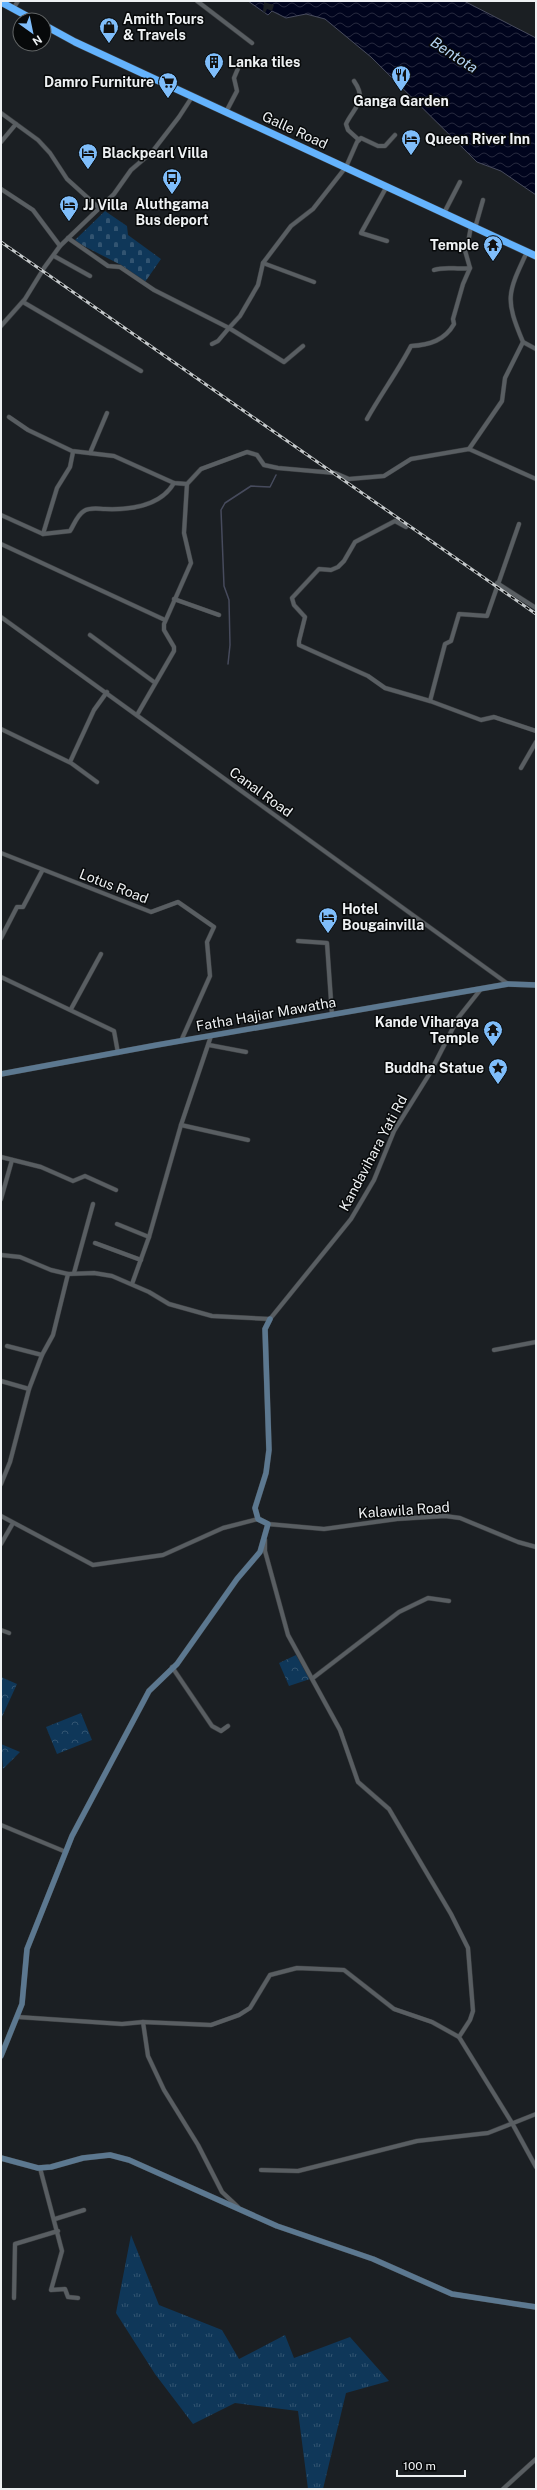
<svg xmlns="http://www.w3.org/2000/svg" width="537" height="2490" viewBox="0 0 537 2490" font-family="'Public Sans',sans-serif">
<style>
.grass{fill:url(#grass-tufts)}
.forest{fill:url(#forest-crowns)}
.cemetery{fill:url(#cemetery-stones)}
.water{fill:url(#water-waves);stroke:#474b5d}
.pier{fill:#1b1f23}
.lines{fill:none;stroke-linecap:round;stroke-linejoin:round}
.stream{stroke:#474b5d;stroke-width:1.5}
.street-casing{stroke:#393c3f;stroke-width:5}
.secondary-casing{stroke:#393c3f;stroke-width:6}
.highway-casing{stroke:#393c3f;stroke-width:8}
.street{stroke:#595e62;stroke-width:4}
.secondary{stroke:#5c7890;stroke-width:5.5}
.highway{stroke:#64b3fd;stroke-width:7}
.rail-casing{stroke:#c4c8ca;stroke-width:3}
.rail{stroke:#07090a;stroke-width:1.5;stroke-dasharray:4.5;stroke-linecap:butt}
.labels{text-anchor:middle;stroke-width:3;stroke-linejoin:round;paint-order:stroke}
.poi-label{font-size:14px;font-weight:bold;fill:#eef1f3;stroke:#07090a;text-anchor:start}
.street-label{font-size:14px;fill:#eef1f3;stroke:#07090a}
.water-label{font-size:15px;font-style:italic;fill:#b6d5f4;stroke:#07090a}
</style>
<defs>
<pattern id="grass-tufts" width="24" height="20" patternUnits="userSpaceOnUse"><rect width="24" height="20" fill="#0f3759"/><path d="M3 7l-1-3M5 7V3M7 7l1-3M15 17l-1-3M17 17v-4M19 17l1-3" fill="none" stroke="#325471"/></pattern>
<pattern id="forest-crowns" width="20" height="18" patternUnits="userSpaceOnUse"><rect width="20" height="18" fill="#0f3759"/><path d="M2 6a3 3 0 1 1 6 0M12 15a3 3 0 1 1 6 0" fill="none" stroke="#325471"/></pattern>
<pattern id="cemetery-stones" width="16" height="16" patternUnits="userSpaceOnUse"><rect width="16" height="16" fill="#0f3759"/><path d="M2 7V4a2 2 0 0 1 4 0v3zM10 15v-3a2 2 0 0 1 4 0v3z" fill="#325471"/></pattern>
<pattern id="water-waves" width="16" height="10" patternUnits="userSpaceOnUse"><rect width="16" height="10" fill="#00041d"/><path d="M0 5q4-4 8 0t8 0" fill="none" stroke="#26293e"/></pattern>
</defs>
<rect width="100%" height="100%" fill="#1b1f23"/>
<path class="grass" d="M 131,2235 L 159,2305 L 222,2330 L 239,2359 L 285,2335 L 294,2358 L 350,2337 L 389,2381 L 346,2393 L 323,2489 L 308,2489 L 298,2411 L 235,2403 L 193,2424 L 155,2374 L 116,2313 Z"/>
<g class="forest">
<path d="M 296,1655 L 310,1679 L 289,1686 L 279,1663 Z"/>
<path d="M 1,1677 L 17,1684 L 1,1719 Z"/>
<path d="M 81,1713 L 92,1740 L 57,1754 L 46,1727 Z"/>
<path d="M 1,1744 L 20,1752 L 3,1769 Z"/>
</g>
<path class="cemetery" d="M 105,211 L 127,226 L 128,235 L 161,259 L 145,282 L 121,265 L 74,241 Z"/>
<path class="water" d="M 248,1 L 464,1 L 536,38 L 536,195 L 501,171 L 477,162 L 371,57 L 325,19 L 306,14 L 286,18 L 272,11 L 268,15 Z"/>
<path class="pier" d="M 264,2 L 274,5 L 272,11 L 267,9 L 265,13 L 263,11 Z"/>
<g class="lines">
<path class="stream" d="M 228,664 L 230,645 L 229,600 L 224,586 L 221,510 L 225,503 L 251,486 L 270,487 L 276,475"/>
<g class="street-casing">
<g id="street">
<path d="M 197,1 L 252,43"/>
<path d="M 13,9 L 18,1"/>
<path d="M 354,81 C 368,101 354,107 346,124 L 348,130 L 359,140"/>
<path d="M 226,112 L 237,91 L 234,78 L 239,66"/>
<path d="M 1,113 L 38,140 L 50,153 L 67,179 L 99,208"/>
<path d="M 1,142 L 16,124"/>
<path d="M 1,189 L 33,210 L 60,246"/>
<path d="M 444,213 L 460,182"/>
<path d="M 475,228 L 483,200"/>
<path d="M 68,238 L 108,266 L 120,267 L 154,290 L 229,328 L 240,316 L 258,285 L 263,263 L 291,226 L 313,209 L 346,167 L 357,142 L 361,138 L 378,146 L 385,146 L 395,135"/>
<path d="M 387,241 L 361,233 L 387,186"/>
<path d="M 54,256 L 90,276"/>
<path d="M 263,263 L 314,282"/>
<path d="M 44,268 L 60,246 L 114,194 L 131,170 L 152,152 L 179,117 L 192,97"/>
<path d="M 434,270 C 446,266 457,270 470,268"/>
<path d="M 23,302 L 141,371"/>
<path d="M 1,326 L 25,299 L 41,273"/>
<path d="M 523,342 L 536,349"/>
<path d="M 212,344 L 218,341 L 229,328 L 284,362 L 303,346"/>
<path d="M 9,417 L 28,430 L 72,451 L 114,456 L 174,483 L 187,484"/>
<path d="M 367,419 C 381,394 398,371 411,346 C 430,345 445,340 454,324 L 453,319 L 463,284 L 470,268 L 464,247 L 468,243 L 471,226"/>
<path d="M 469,449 L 502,401 L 505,378 L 523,342 C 505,299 507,294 527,252"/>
<path d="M 90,453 L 107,413"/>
<path d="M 1,515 L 43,534 L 70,531 C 74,525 77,515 84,511 C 90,507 99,509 105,509 C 130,510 160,507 174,483"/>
<path d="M 406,527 L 395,521 L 355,542 L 344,561 L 338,567 L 331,570 L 319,569 L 292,598 L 294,605 L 305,617 L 299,641 L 299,645 L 368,676 L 385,688 L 430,701 L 481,720 L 494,717 L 536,731"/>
<path d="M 43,534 L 57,488 L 70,467 L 73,452"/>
<path d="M 1,544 L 165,620"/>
<path d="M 497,583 L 536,608"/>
<path d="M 174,599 L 219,615"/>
<path d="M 1,617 L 508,984"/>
<path d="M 90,635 L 154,682"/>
<path d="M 430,701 L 445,644 L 451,641 L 459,614 L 487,616 L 519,524"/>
<path d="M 137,715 L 174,651 L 174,647 L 164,630 L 164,624 L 191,563 L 184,533 L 187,484 L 201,469 L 247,452 L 257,455 L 264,465 L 278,468 L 335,473 L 349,479 L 384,476 L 411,459 L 469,449 L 536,479"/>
<path d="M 1,729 L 71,763 L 97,782"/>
<path d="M 70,762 L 94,710 L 107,692"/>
<path d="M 521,768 L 536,742"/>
<path d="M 1,853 L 151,912 L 178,902 L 214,927 L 207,942 L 210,976 L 181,1041"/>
<path d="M 1,938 L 17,907 L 23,907 L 42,871"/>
<path d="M 298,941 L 327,943 L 332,1015"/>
<path d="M 1,977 L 114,1031 L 118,1053"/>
<path d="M 71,1009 L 101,954"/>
<path d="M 209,1045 L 246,1052"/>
<path d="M 181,1125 L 248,1140"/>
<path d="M 1,1157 L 41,1167 L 73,1181 L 85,1176 L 116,1190"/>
<path d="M 1,1199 L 12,1160"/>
<path d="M 117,1224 L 149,1237"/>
<path d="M 95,1243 L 141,1260"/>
<path d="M 1,1255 L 20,1257 L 51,1270 L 68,1274 L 94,1273 L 112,1276 L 149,1292 L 169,1304 L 212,1316 L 270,1319 L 351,1219 L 374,1180 L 394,1131 L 430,1073 L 458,1018 L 481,989"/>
<path d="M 74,1273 L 93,1204"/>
<path d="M 132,1284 L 149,1237 L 181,1125 L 211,1036"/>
<path d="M 7,1346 L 42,1355"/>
<path d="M 494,1350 L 536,1342"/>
<path d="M 1,1381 L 29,1389"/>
<path d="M 1,1484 L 10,1462 L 29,1389 L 42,1355 L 53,1335 L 68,1274"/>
<path d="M 1,1516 L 93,1565 L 163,1555 L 223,1528 L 258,1519"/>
<path d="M 268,1524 L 324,1529 L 397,1519 L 445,1516 L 460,1518 L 518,1542 L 536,1547"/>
<path d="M 265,1540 L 265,1551 L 288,1635 L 340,1730 L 358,1782 L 389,1809 L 451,1914 L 468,1948 L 473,2011 L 470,2020 L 459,2037 L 512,2123 L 536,2167"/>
<path d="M 1,1544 L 13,1523"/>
<path d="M 1,1630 L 9,1633"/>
<path d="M 172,1667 L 212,1726 L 221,1731 L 228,1726"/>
<path d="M 313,1678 L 399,1612 L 428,1598 L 449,1601"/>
<path d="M 1,1825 L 66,1852"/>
<path d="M 18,2017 L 122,2024 L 143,2022 L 211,2025 L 239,2015 L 250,2008 L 270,1975 L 297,1968 L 344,1970 L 394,2009 L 432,2022 L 459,2037"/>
<path d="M 143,2022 L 148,2056 L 164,2090 L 198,2145 L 222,2192 L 238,2207"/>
<path d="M 40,2168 L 62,2251 L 51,2290 L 65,2289 L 68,2297 L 78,2298"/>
<path d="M 261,2170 L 298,2171 L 417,2141 L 488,2133 L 536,2114"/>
<path d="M 55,2219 L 84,2210"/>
<path d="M 14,2298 L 15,2244 L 58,2231"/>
<path d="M 503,2489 L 536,2459"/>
</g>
</g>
<g class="secondary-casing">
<g id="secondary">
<path d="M 1,1074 L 157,1045 L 508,984 L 536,985"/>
<path d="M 1,2056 L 22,2004 L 27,1949 L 72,1836 L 149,1691 L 177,1664 L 237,1579 L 260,1552 L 268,1524 L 258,1519 L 255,1508 L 266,1473 L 269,1450 L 265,1329 L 270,1319"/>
<path d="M 1,2158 L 38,2168 L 51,2167 L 83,2158 L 110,2155 L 129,2160 L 277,2226 L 373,2259 L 452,2294 L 536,2307"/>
</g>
</g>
<g class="highway-casing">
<g id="highway">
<path d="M 1,2 L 34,20"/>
<path d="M 44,25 L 75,42 L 536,256"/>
</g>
</g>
<use href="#street" class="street"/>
<use href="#secondary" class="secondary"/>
<use href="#highway" class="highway"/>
<g class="rail-casing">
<path id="rail" d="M 1,242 L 536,614"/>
</g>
<use href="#rail" class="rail"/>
</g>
<defs>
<g id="shop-pin" transform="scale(1)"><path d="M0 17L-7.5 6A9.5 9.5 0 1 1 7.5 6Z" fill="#7fbdfa" stroke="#07090a"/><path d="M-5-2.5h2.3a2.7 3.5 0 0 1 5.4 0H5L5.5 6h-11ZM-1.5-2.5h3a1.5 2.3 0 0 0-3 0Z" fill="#111"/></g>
<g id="building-pin" transform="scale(1)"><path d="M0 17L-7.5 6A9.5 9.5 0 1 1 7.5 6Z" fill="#7fbdfa" stroke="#07090a"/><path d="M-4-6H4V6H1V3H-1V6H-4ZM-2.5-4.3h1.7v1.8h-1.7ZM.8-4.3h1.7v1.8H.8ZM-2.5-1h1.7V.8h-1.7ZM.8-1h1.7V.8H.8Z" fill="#111"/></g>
<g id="restaurant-pin" transform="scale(1)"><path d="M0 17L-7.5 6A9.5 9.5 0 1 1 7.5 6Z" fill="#7fbdfa" stroke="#07090a"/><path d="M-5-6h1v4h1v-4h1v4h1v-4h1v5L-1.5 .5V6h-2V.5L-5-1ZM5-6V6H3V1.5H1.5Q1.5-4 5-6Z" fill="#111"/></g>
<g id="supermarket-pin" transform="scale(1)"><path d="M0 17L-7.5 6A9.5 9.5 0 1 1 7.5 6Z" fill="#7fbdfa" stroke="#07090a"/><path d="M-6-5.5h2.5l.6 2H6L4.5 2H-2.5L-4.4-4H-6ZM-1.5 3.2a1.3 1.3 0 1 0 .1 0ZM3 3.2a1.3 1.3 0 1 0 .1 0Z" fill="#111"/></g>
<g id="hotel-pin" transform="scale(1)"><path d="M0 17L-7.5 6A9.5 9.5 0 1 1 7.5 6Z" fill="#7fbdfa" stroke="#07090a"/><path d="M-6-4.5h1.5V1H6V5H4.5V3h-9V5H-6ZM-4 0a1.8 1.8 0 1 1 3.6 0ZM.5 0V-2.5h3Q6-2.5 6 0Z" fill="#111"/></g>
<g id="bus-pin" transform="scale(1)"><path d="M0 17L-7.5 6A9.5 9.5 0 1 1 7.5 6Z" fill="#7fbdfa" stroke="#07090a"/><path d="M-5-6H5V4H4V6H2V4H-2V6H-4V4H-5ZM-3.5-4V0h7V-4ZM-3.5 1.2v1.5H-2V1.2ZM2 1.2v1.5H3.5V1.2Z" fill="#111"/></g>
<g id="temple-pin" transform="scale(1)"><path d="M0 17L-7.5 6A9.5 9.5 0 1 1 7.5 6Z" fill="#7fbdfa" stroke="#07090a"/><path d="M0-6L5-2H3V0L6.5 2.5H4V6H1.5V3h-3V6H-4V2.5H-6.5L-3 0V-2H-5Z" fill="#111"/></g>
<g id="sight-pin" transform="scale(1)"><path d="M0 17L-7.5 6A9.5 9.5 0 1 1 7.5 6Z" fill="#7fbdfa" stroke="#07090a"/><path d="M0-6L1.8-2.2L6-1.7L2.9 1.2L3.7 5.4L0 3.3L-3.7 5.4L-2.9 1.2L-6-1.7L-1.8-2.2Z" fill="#111"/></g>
</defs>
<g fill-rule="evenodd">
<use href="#shop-pin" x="109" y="27"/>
<use href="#building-pin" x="214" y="62"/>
<use href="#restaurant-pin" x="401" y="75"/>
<use href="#supermarket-pin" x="168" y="82"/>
<use href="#hotel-pin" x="411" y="139"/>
<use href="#hotel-pin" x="88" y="153"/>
<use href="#bus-pin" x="172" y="178"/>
<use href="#hotel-pin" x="69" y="205"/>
<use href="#temple-pin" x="493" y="245"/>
<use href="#hotel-pin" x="328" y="917"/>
<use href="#temple-pin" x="493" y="1030"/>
<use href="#sight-pin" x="498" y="1068"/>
</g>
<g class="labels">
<g class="poi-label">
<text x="123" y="24">Amith Tours<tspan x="123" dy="16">&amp; Travels</tspan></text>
<text x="228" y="67">Lanka tiles</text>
<text x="154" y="87" text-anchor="end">Damro Furniture</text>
<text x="401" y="106" text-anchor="middle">Ganga Garden</text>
<text x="425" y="144">Queen River Inn</text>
<text x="102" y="158">Blackpearl Villa</text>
<text x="172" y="209" text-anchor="middle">Aluthgama<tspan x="172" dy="16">Bus deport</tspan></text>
<text x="83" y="210">JJ Villa</text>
<text x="479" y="250" text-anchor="end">Temple</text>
<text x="342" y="914">Hotel<tspan x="342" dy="16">Bougainvilla</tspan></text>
<text x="479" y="1027" text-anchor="end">Kande Viharaya<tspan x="479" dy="16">Temple</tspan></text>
<text x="484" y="1073" text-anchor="end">Buddha Statue</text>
</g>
<g class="street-label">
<text transform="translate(295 130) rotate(25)" y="5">Galle Road</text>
<text transform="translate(261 792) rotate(36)" y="5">Canal Road</text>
<text transform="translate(114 886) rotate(21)" y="5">Lotus Road</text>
<text transform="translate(266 1014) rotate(-10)" y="5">Fatha Hajiar Mawatha</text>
<text transform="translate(373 1153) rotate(-62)" y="5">Kandavihara Yati Rd</text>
<text transform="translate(404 1510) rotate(-4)" y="5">Kalawila Road</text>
</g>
<g class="water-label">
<text transform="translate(454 55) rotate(33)" y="5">Bentota</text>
</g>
</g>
<rect width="537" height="2490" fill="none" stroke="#eef1f3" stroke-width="4"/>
<g transform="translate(32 32) rotate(147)"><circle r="19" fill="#07090a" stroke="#636667"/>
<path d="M0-3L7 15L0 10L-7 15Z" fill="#7fbdfa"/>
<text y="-6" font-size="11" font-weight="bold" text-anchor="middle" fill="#eef1f3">N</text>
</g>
<path d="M397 2470v6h68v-6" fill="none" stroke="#eef1f3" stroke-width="2"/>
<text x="403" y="2470" font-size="12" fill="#eef1f3" stroke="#07090a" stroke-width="3" paint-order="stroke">100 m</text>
</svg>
